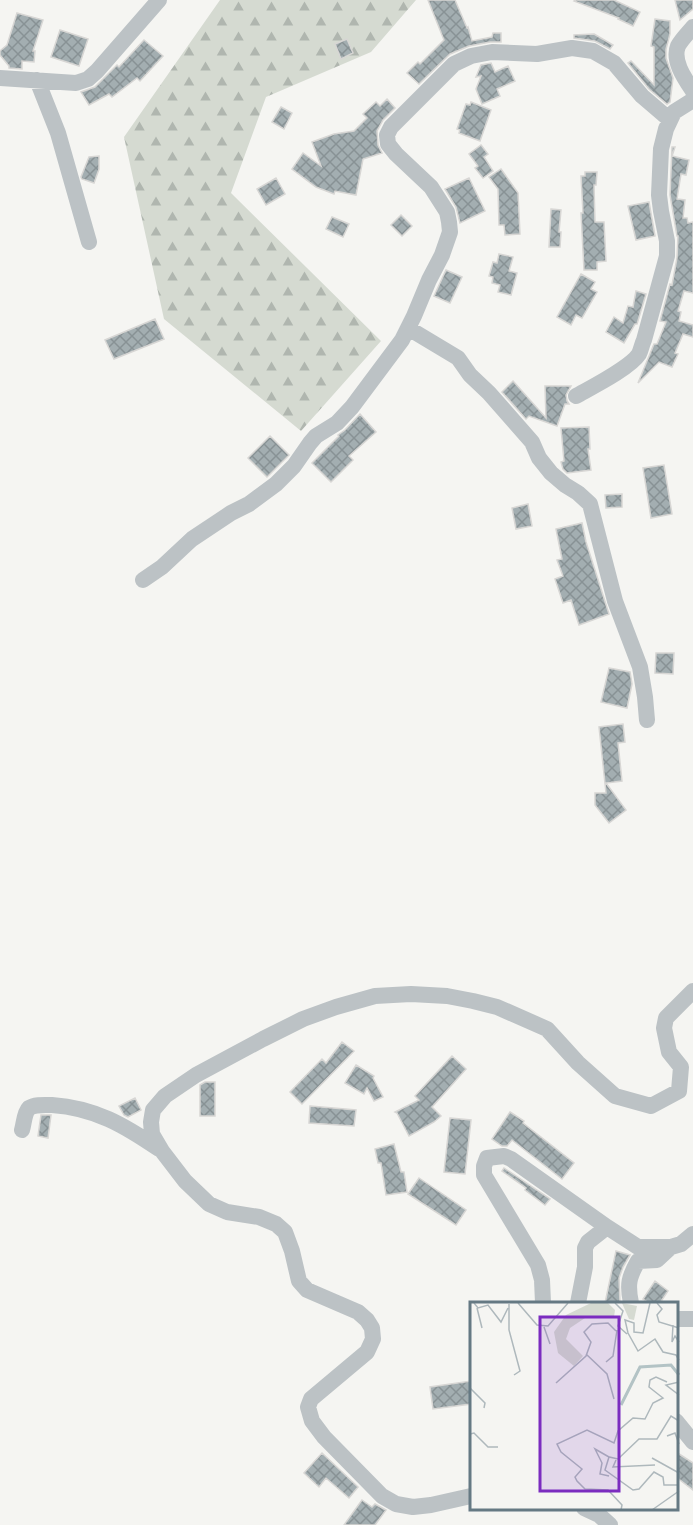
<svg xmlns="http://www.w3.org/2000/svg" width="693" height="1525" font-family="'Roboto Condensed',sans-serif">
<defs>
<pattern id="forest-firs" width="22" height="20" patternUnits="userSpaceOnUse" patternTransform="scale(1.5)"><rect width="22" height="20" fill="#d5dad1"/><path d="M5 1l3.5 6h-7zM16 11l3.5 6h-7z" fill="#b0b6af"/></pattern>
<pattern id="building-cross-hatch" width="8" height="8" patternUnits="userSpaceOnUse" patternTransform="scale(1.5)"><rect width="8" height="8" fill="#a3aeb1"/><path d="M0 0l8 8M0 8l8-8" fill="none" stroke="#889295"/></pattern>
</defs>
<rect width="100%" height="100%" fill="#f5f5f2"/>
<path fill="url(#forest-firs)" d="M220,0H416L371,52L266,97L231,193L381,341L301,431L164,319L124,137Z"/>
<path fill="url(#building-cross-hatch)" stroke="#d7d6d4" stroke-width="1.5" d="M428,0H455L467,28L468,27L472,41L492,37L493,33H501V42H490L469,46L450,54L419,84L407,73L418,62L420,64L444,40Z
M575,0H614L640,12L633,26L618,19L619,18L574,1Z
M675,0H693V9L680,20Z
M17,13L43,20L33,51H35L34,62L22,61V69L9,68V66L0,55V51L7,45Z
M655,19L670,21V34L666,49V58L673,78L670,102L667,104L649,89L628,63L631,61L654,85V47L651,46Z
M60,30L88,39L79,66L51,57Z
M594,34L613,45L610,49L595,41L574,38V35Z
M347,39L353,53L341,59L335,44Z
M144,40L163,56L140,81L137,78L112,97L109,94L89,105L81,92L95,87L117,65L119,67Z
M491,63L495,72L508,66L515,81L497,89L500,96L482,104L476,89L481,76L476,77L481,65Z
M387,99L395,108L383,120L377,131L378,145L382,153L363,159L356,195L335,191L334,194L316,187L292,169L303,153L321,166L312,142L334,134L354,131L367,118L363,114L376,102L380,106Z
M471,102L491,110L480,141L459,133L460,130L457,129L466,104L470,105Z
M281,107L292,113L284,129L272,122Z
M481,145L488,154L484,157L493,171L483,178L475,168L478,166L469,154Z
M672,147H675L672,156L689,160L686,175L681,174L677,199L685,200L683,218H687L688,223L693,222V293L684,291L678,311L681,312L679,321L693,325V337L683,334L675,353L678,354L672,367L659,362L638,383L654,344H657L666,322L660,321L670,284L672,285L677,258L678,236H677L670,195Z
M99,156V169L94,183L82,179L81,177L89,157Z
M501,169L518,193L520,234L505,235L504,225H499L498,189L489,177Z
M585,172H597L596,185H594L595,222H604L606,261L597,262V270H584L581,213H583L581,176H585Z
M276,178L285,194L266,205L257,189Z
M469,178L485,211L460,223L456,207L445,189Z
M649,202L655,236L636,240L628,206Z
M551,209L561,210L559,232H561L560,247H549Z
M401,215L412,226L402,236L391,225Z
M332,217L349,224L343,237L326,229Z
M499,254L513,257L509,271L517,273L511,295L498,292L500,285L492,283L493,277L489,276L493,262L497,263Z
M446,270L462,277L450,303L434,296Z
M581,274L595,282L591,289L597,292L582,318L576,315L571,325L557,317Z
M636,291L646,294L637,324H635L624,343L606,332L614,317L623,323L628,306L633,307Z
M155,319L164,339L114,359L105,340Z
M513,381L546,418L545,386H571L566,395L567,401L569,404H565L557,426L529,416L526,419L502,392Z
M360,414L376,432L349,456L353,460L331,482L312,463L339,436L338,435L345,430Z
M589,427L590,449H588L591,470L567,473L563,469L561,462L564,461L561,428Z
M270,436L289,455L267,477L248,458Z
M664,465L672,514L651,518L643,468Z
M622,494V507L606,508L605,495Z
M528,504L532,526L516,529L512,508Z
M582,523L586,542L609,614L579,625L571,600L563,603L555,579L563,576L557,560L562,559L556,529Z
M656,653H674L673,674L655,673Z
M609,668L630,672L632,684L627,708L601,702Z
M623,724L625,742L618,743L622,781L606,783L626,810L609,823L595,805V793H606L599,727Z
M342,1042L354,1051L302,1104L290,1092L322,1059L326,1063Z
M452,1056L466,1069L432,1107L441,1116L434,1122L409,1136L397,1113L395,1112L419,1100L415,1096Z
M356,1065L374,1076L373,1078L383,1097L374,1101L367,1088L364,1094L345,1083Z
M205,1082H215V1116H200V1085Z
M135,1098L141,1110L128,1117L124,1115L119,1106Z
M310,1106L356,1110L354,1126L309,1123Z
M510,1112L524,1121L523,1123L574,1163L562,1179L512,1140L507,1146H502L492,1139Z
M41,1115H51L48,1138L38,1136Z
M450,1118L471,1120L465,1174L444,1172Z
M394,1144L401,1172H404L407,1192L386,1195L381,1163H378L375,1149Z
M504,1168L550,1199L545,1205L525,1190L526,1188L502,1171Z
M419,1178L466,1210L456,1225L408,1194Z
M616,1251L630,1255L623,1267L619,1278L620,1303H605Z
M655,1281L668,1291L660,1303H649L643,1299Z
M471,1381V1404L433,1409L430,1387Z
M676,1452L693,1463V1490L676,1477Z
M322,1453L358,1487L349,1498L326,1478L319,1487L304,1473Z
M362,1500L372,1507L375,1504L386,1510L375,1525H344Z"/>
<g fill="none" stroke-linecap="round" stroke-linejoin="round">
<path stroke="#bcc2c5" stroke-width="16" d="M693,27C688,33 681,40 678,46C672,61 685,79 693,91
M0,78L76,83L88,79L97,71L159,0
M37,80L58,133L89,242
M408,328L458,358L470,375L489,393L532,442L539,458L551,473L565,485L578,493L590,504L615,601L640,667L645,697L647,720
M576,396C592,387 630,368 639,354C641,350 642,344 644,340L667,256V241L661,211L659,195L661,149L666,129L674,112L693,100
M143,580L162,567L192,539L231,513L249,504L276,484L294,466L310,443L316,436L337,423L352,407L402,340L414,316L429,280L442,255L450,232L449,222L447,212L431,187L396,154L388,144L387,135L391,127L454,64L471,56L492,52L537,54L572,48L593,51L614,63L642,96L670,120
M22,1130C24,1124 24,1113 29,1108C35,1104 45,1105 52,1105C95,1108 124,1125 159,1149
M543,1303L542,1280L538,1265L484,1175V1166L487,1158L504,1156L511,1159L607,1227
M578,1303L585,1267V1248L588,1242L607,1227L638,1247H671L681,1244L693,1234
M631,1303C627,1284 629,1277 638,1261L657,1260L671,1247
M676,1319H693
M676,1421L693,1442
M471,1496L431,1505L413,1507L396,1504L382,1496L324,1437L312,1421L308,1407L311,1399L367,1352L373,1339L372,1328L367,1320L358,1312L307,1290L299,1281L292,1251L285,1232L276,1224L259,1217L227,1212L209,1204L185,1181L162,1151L152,1134L151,1122L153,1110L165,1096L196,1075L263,1039L303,1019L336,1007L375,996L411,994L447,996L473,1001L497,1007L547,1029L578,1063L615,1096L651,1106L679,1091L681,1067L669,1052L664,1028L666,1018L693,991
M584,1508L599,1515L610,1525"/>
</g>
<g transform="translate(470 1302)">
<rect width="208" height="208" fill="#f5f5f2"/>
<path d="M121,1H138L145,8L144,15L118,14L100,26L96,37L113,54L104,64L88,51L84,30L96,13ZM152,1L167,4L164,18L159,17Z" fill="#d5dad1"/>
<path fill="none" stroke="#b3c3c5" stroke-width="3" d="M151,103L170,65L201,63L209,73"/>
<path fill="none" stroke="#aeb8bc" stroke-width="1.5" d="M4,1L8,6L18,3L31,20L38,6M48,1L67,23L78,24L98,1M145,1L153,9L148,24L157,32M180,1L173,31L164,30V21L155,18L158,31L168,49L185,37L193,50L206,53L209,58M187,1L192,7L187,13L189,20L209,26M39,2V28L50,69L44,73M7,6L12,26M203,23L202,40L205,34L209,40M74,25L80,42M116,52L137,72L144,97M136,60L143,54L147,28M209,80L196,83L209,93M86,81L116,54L121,40L114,30L122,22L138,21L146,29M0,86L15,101L14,106M209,119L201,114L187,137H169L148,157L139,155L135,168L163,188L169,187L184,170L193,175L194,183H209M0,132L4,131L18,145H28M197,134L205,131L209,142M182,156L209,171M146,158L143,165L185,163M139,174L130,172L132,161L125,147L139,155M151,208L152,203L138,188L115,187L107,179L105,175L112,167L91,150L87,142L117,128L144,141L148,129L163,116L175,117L183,101L193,96L179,85L180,78L186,75L197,80M182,208L209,189"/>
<path fill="#7b2cbf" fill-opacity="0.15" stroke="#7b2cbf" stroke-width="3" d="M70,15H149V189H70Z"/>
<rect width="208" height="208" fill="none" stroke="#657983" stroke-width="3"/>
</g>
</svg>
